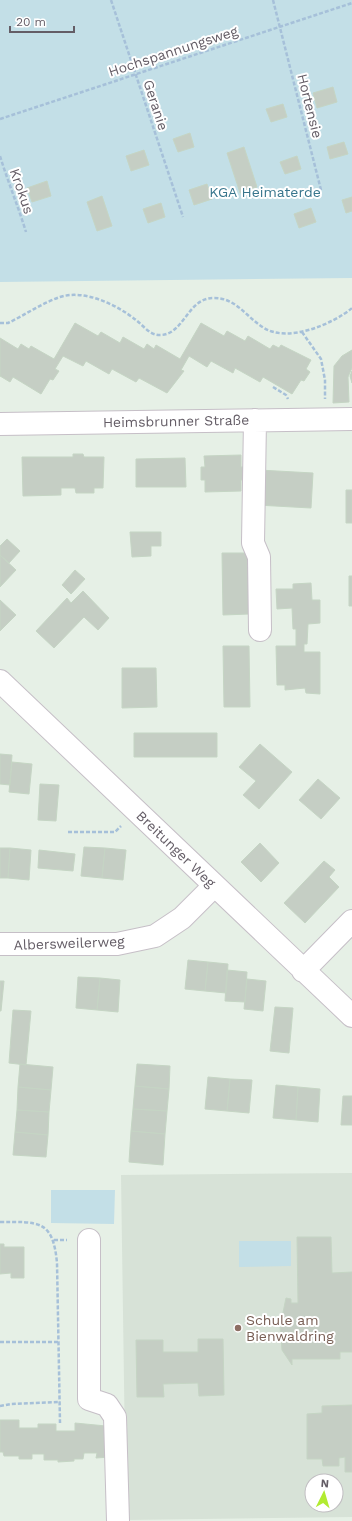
<svg xmlns="http://www.w3.org/2000/svg" width="352" height="1521" font-family="'Work Sans',sans-serif">
<rect width="100%" height="100%" fill="#e6f0e6"/>
<path fill="#d7e2d7" fill-rule="evenodd" d="M352,1173V1517L126,1520L121,1175ZM312,1481H336V1505H312Z"/>
<path fill="#c3dfe7" d="M0,0H352V278L0,282Z
M51,1190H115L114,1224L51,1223Z
M239,1241H291V1266L239,1267Z"/>
<path fill="#c5cec4" stroke="#c5d5c4" d="M333,87L337,102L317,108L313,93Z
M283,104L287,117L271,122L266,109Z
M190,133L194,147L178,152L173,139Z
M344,142L348,154L330,159L327,147Z
M244,147L257,187L240,193L227,153Z
M144,150L149,165L131,171L126,156Z
M297,156L301,169L285,174L280,162Z
M47,181L51,196L32,202L27,188Z
M207,184L212,199L194,205L189,190Z
M102,196L112,226L97,231L87,202Z
M352,197V211L346,213L342,200Z
M161,203L165,217L148,223L143,209Z
M311,208L316,222L299,228L294,214Z
M75,323L98,336L101,332L120,343L123,337L144,349L147,344L154,349L156,345L180,359L201,323L224,336L227,331L245,341L248,336L270,349L273,345L279,348L281,345L311,360L306,369L310,372L304,381L301,380L292,394L263,377L260,382L235,368L233,373L211,361L207,367L189,356L181,370L184,371L167,393L139,378L136,382L112,369L109,374L86,361L83,366L63,356L55,369L59,371L53,380L50,379L41,394L13,377L10,382L0,376V338L18,349L21,344L29,349L31,346L54,359Z
M352,350V368L348,377L349,402L333,403L334,366L342,356Z
M352,371V383L350,376Z
M73,454H83L84,457H104L103,488H94V493H76L75,488H61V495L23,496L22,457H73Z
M241,455V467H244V480H241V491L205,492V480H201V467H205L204,456Z
M185,458L186,487H136V459Z
M259,470L313,473L311,508L257,505Z
M346,490H352V523H346Z
M130,532H161V546H151V556L132,557Z
M7,539L20,551L9,563L0,555V546Z
M222,553H249V614L223,615Z
M0,555L16,570L0,587Z
M75,570L85,579L71,594L62,585Z
M349,576H352V606H349Z
M311,583L312,600H320V623L308,624L307,644H304V652H320V694L306,693L305,688L285,690V685H277L276,646H296V629H293L292,608L277,609L276,589H293V584Z
M83,591L109,618L98,630L84,617L54,648L36,631L67,598L71,603Z
M0,600L16,615L0,631Z
M223,646H249L250,707H224Z
M122,668H156L157,707L122,708Z
M134,733H217V757H134Z
M260,744L292,772L259,809L243,795L256,781L239,767Z
M0,754L12,755L10,785L0,784Z
M12,762L32,764L29,794L9,792Z
M318,779L340,798L321,819L299,800Z
M40,784L59,785L56,821L38,820Z
M260,843L279,863L261,882L241,862Z
M84,847L105,848L102,878L81,876Z
M0,848H10L8,878H0Z
M10,848L31,850L29,880L8,878Z
M105,848L126,850L123,880L102,878Z
M39,850L75,854L73,871L38,868Z
M324,861L335,870L329,877L339,887L305,923L284,903Z
M188,960L208,962L205,991L185,989Z
M208,962L228,964L226,993L205,991Z
M227,970L247,972L245,1002L225,1001Z
M78,977L100,978L97,1010L76,1008Z
M100,978L120,980L118,1012L97,1010Z
M247,979L266,981L263,1011L244,1009Z
M0,981H4L1,1011H0Z
M275,1007L293,1008L289,1053L270,1051Z
M13,1010L31,1011L26,1065L9,1063Z
M20,1064L53,1067L51,1090L18,1087Z
M137,1064L170,1066L169,1089L135,1086Z
M208,1077L230,1079L227,1111L205,1109Z
M230,1079L252,1080L249,1113L227,1111Z
M276,1085L298,1087L296,1120L273,1118Z
M135,1086L169,1089L167,1111L133,1109Z
M18,1087L51,1090L49,1112L17,1110Z
M298,1087L320,1089L318,1122L296,1120Z
M343,1096H352V1125H341Z
M133,1109L167,1111L165,1134L131,1131Z
M17,1110L49,1112L48,1135L15,1132Z
M131,1131L165,1134L163,1165L129,1162Z
M15,1132L48,1135L46,1157L13,1155Z
M297,1237H331L332,1273L352,1272V1352H340V1359H292V1365L282,1350L280,1327L286,1298L291,1299V1303H298Z
M0,1244H4V1247H24V1278H11V1273L0,1274Z
M198,1339H223L224,1395L199,1396L198,1383L163,1384L164,1397H137L136,1340H163V1352H198Z
M352,1405V1472H345V1457L339,1458V1466H323L322,1459H307V1414L322,1413V1406Z
M0,1420H19V1428H38V1424H56V1431H75V1423L106,1426L110,1457L96,1458L97,1453H84L83,1459H74V1461L58,1462V1460H44V1454H32V1459H19V1456H4L3,1452H0Z"/>
<g fill="none" stroke-linecap="round" stroke-linejoin="round">
<g stroke="#c6bfc7" stroke-width="24">
<path id="minor" d="M255,420L253,543L259,557L260,630
M0,424L352,419
M0,681L352,1016
M0,944H117L155,936L182,918L214,886
M303,971L352,921
M89,1240V1399L107,1405L115,1417L118,1521"/>
</g>
<path stroke="#a6c0d9" stroke-width="2.5" stroke-dasharray="4 2" stroke-linecap="butt" d="M111,0L183,217
M273,0L321,190
M0,119L352,3
M0,156C8,182 18,206 26,232
M0,323H8C25,315 42,303 60,297C85,289 117,305 136,320C144,326 150,336 161,335C184,334 188,298 213,298C236,297 247,318 264,328C288,343 333,324 352,308
M302,332L321,359L325,380V399
M273,387L286,395L288,399
M68,832H115L121,826
M0,1222C38,1222 53,1219 57,1263L60,1423
M54,1240H67
M0,1342H59
M0,1406L11,1404L60,1402"/>
<use href="#minor" stroke="#fff" stroke-width="22"/>
</g>
<circle fill="#8d6e63" stroke="#fff" stroke-width="1.5" cx="238" cy="1328" r="4"/>
<g text-anchor="middle" stroke-width="4" stroke-linejoin="round" paint-order="stroke">
<g font-size="14" fill="#645d66" stroke="#fff">
<text transform="translate(173 51) rotate(-18)" y="5">Hochspannungsweg</text>
<text transform="translate(156 105) rotate(72)" y="5">Geranie</text>
<text transform="translate(310 106) rotate(76)" y="5">Hortensie</text>
<text transform="translate(22 191) rotate(71)" y="5">Krokus</text>
<text transform="translate(176 421) rotate(-1)" y="5">Heimsbrunner Straße</text>
<text transform="translate(176 849) rotate(44)" y="5">Breitunger Weg</text>
<text transform="translate(69 943) rotate(-2)" y="5">Albersweilerweg</text>
</g>
<g font-size="14" fill="#37758c" stroke="#fff">
<text x="265" y="197">KGA Heimaterde</text>
</g>
<g font-size="14" fill="#785e54" stroke="#fff" text-anchor="start">
<text x="246" y="1325">Schule am<tspan x="246" dy="16">Bienwaldring</tspan></text>
</g>
</g>
<g transform="translate(324 1493) rotate(5)"><circle r="19" fill="#ffffff" stroke="#c1bec2"/>
<path d="M0-3L7 15L0 10L-7 15Z" fill="#b2eb31"/>
<text y="-6" font-size="11" font-weight="bold" text-anchor="middle" fill="#645d66">N</text>
</g>
<path d="M10 26v6h64v-6" fill="none" stroke="#645d66" stroke-width="2"/>
<text x="16" y="26" font-size="12" fill="#645d66" stroke="#ffffff" stroke-width="3" paint-order="stroke">20 m</text>
</svg>
